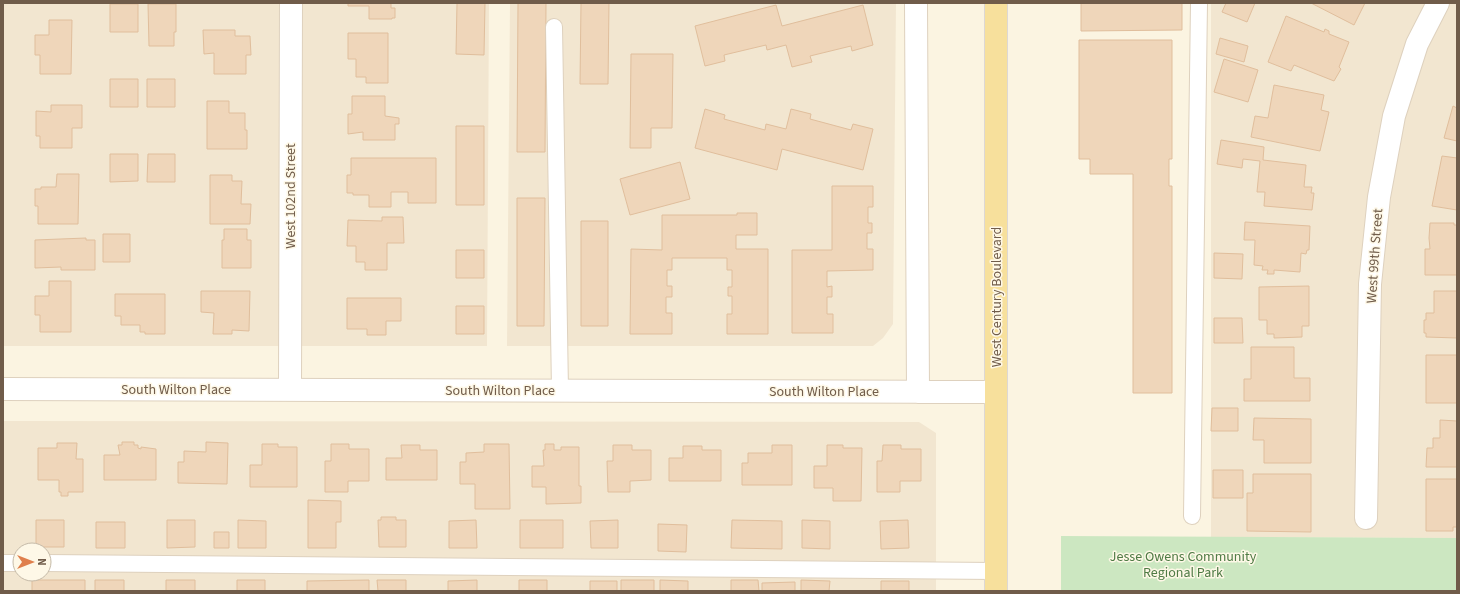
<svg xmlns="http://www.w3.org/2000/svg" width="1460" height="594" font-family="'Source Sans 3',sans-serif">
<rect width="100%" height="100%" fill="#fbf4e1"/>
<path fill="#f2e6d0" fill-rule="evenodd" d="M3,3H489L487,346H3Z
M510,3H896L893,324L883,338L873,346H507Z
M1211,3H1457V538L1211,537Z
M3,421L919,422L936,433V591H3ZM20,550H44V574H20Z"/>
<path fill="#cce7c1" d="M1061,536L1457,538V591H1061Z"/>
<path fill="#efd6ba" stroke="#e0be9c" d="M348,3H391V8H395V18H392V19H369V6H348Z
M457,3H485L484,55L456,54Z
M518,3H546L545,152H517Z
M581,3H609L608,84H580Z
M1081,3H1182V30L1081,31Z
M1226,3H1255L1247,22L1222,12Z
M1311,3H1365L1354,25Z
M110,4H138V32H110Z
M148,4H176V32H174V46H149Z
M776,5L782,26L863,5L873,45L852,51L851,46L810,56L812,62L792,67L786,45L767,50L766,45L724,55L725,61L705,66L695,26Z
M1286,16L1324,32L1325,29L1329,31V34L1349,42L1339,67L1341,69L1334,81L1294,65L1291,71L1268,62Z
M49,20H72L71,74H40V55H35V35H49Z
M203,30H235V36H250L251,55H246V74H214V53L204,54Z
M348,33H388V83H366V77H356V59H348Z
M1220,38L1248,46L1244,62L1216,54Z
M1079,40H1172V159H1169V186H1172V393H1133V174H1090V159H1079Z
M631,54H673L672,128H651V148H630Z
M1224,59L1258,70L1248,102L1214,92Z
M110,79H138V107H110Z
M147,79H175V107H147Z
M1274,85L1324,95L1321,110L1329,112L1320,151L1251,137L1255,116L1268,118Z
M352,96H385V116L399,118V124H395V140H363V132L348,134V114H352Z
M207,101H229V113H245V130H247V149H207Z
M51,105H82V128H72V148H40V136H36V111L51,112Z
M1453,106L1457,108V141L1444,138Z
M705,109L725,115L724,119L765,130L766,124L786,129L791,109L811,114L810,119L851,130L853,124L873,129L863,170L782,149L777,170L695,148Z
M456,126H484V205H456Z
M1221,140L1264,147L1263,160L1306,165L1304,187H1312L1311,193H1314L1312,210L1264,206L1265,192H1257L1260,161L1243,159L1242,168L1217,164Z
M110,154H138V181L110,182Z
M148,154H175V182H147Z
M1442,156L1457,158V210L1432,206Z
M351,158H436V203H408V192H391V207H369V195H353V193H347V175H351Z
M680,162L690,199L630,215L620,179Z
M57,174H79L78,224H38V206H35V189H41V187H56Z
M210,175H232V181H242L241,204H251L250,224H210Z
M832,186H873V207H868V223H872V233H867V249H873V270L827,271V287L832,286V297H827V314H833V333H792V250H832Z
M517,198H545L544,326H517Z
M737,213H757V235H736V249H768V334H727V314H732V296H728V287H732V270H727V258H672V270H667V286H672V297H666V313H672V334H630L631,249L662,250V215H737Z
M382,217H403L404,243H387V270H365V262H356V246H347L348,220L382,221Z
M581,221H608V326H581Z
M1245,222L1310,226L1309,250H1307L1306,254L1301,253L1300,272L1274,270V274H1267L1268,270H1262L1263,266L1254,265L1255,240H1244Z
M1430,223H1454V225H1457V275H1425V249H1430L1429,238Z
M224,229H247V240H251V268H222V240H224Z
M103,234H130V262H103Z
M86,238V240H95V270H61V267L35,268V240Z
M456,250H484V278H456Z
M1214,253L1243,254L1242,279L1214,278Z
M49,281H71V332H40V315H35V296H49Z
M1309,286V326H1302V337L1274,338V334H1267V320H1259V287Z
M201,291H250L249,331L232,330V334H213L214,313L201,312Z
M1434,291H1457V338L1426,337V333H1424V320H1426V313H1434Z
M115,294H165V334H145V332H140V325H121V316H115Z
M347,298H401V321H386V335H367V329H347Z
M456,306H484V334H456Z
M1214,318H1242L1243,343H1214Z
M1251,347H1294V378H1310V401H1244V379H1251Z
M1426,355H1457V403H1426Z
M1212,408H1238V431H1211Z
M1254,418L1311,419V463H1264V440H1253Z
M1440,420L1457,421V467H1426L1427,448H1433V438H1440Z
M122,442H134V445H138V448L141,449V447L156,449V480H104V455H120L118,445H122Z
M206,442L228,443L227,484L178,483V462H184V451L206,452Z
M57,443H77L76,459H83V492H68V496H61V492H59V480H38V448H57Z
M262,444H278V447H297V487H250V465H262Z
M331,444H349V449H369V481H348V492H325V461H331Z
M484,444H509L510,509H475V484H460V462H466V453L484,452Z
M545,444H554V450H561V447H579V486H581V503L546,504V487H532V466H544L543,450H545Z
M401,445H420V450H437V480H386V458H402Z
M613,445H632V450H651V480L630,481V492H608L607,461H613Z
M772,445H792V485H742V463H748V453H772Z
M827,445H843V448H862L861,501H833V488H814V466H827Z
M883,445H901V449H921V481H900V492H877V461H882Z
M683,446H702V450H721V481H669V458H683Z
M1213,470H1243V498H1213Z
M1253,474H1311V532L1247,531V493H1253Z
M1426,479H1457V527H1453V531H1426Z
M308,500L341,501V522H336V548H308Z
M381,517H396V520H406V547H379L378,520H381Z
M36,520H64V547H36Z
M167,520H195V547L167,548Z
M238,520L266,521V548H238Z
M476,520L477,548H449V521Z
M520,520H563V548H520Z
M618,520V548H591L590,521Z
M732,520L782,521V549L731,548Z
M802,520L830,521V549L802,548Z
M908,520L909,548L881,549L880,521Z
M96,522H125V548H96Z
M658,524L687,525L686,552L658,551Z
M214,532H229V548H214Z
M32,580H85V591H32Z
M95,580H124V591H95Z
M166,580H195V591H166Z
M237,580H265V591H237Z
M369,580V591H307V581Z
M377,580H406V591H378Z
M477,580V591H448V581Z
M519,580H547V591H519Z
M621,580H654V591H621Z
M660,580L688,581V591H660Z
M731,580H758L759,591H731Z
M801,580L830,581L829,591H801Z
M590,581H617V591H590Z
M881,581H909V591H881Z
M795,582V591H762V583Z"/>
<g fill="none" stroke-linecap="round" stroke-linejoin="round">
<g stroke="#ded1be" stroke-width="18">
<path id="service" d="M554,27L560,390
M1192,516L1199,3
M3,563H20
M44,563L996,571"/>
</g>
<g stroke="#ded1be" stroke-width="24">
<path id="minor" d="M916,3L918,392
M3,389L996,392
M290,390L291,3
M1366,518L1370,284L1379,197L1394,116L1417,44L1438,3"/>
</g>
<g stroke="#ddd8d4" stroke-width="24">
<path id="primary" d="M996,591V3"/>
</g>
<use href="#service" stroke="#fff" stroke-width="16"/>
<use href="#minor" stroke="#fff" stroke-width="22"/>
<use href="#primary" stroke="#f7e09c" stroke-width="22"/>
</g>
<g text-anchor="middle" stroke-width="3" stroke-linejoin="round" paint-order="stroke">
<g font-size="14" fill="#705c4a" stroke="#fef8e7">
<text transform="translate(290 196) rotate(-90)" y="5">West 102nd Street</text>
<text transform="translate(1374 256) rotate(-86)" y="5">West 99th Street</text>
<text transform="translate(996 297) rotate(-90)" y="5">West Century Boulevard</text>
<text x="176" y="394">South Wilton Place</text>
<text x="500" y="395">South Wilton Place</text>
<text x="824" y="396">South Wilton Place</text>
</g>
<g font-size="14" fill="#4f7b45" stroke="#fef8e7">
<text x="1183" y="561">Jesse Owens Community<tspan x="1183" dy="16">Regional Park</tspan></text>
</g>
</g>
<rect width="1460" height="594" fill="none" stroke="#705c4a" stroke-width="8"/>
<g transform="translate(32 562) rotate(90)"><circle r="19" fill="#fef8e7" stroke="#c5baa8"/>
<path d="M0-3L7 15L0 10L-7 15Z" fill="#df7f4c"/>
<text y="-6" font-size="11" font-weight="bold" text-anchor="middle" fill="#705c4a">N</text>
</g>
</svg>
